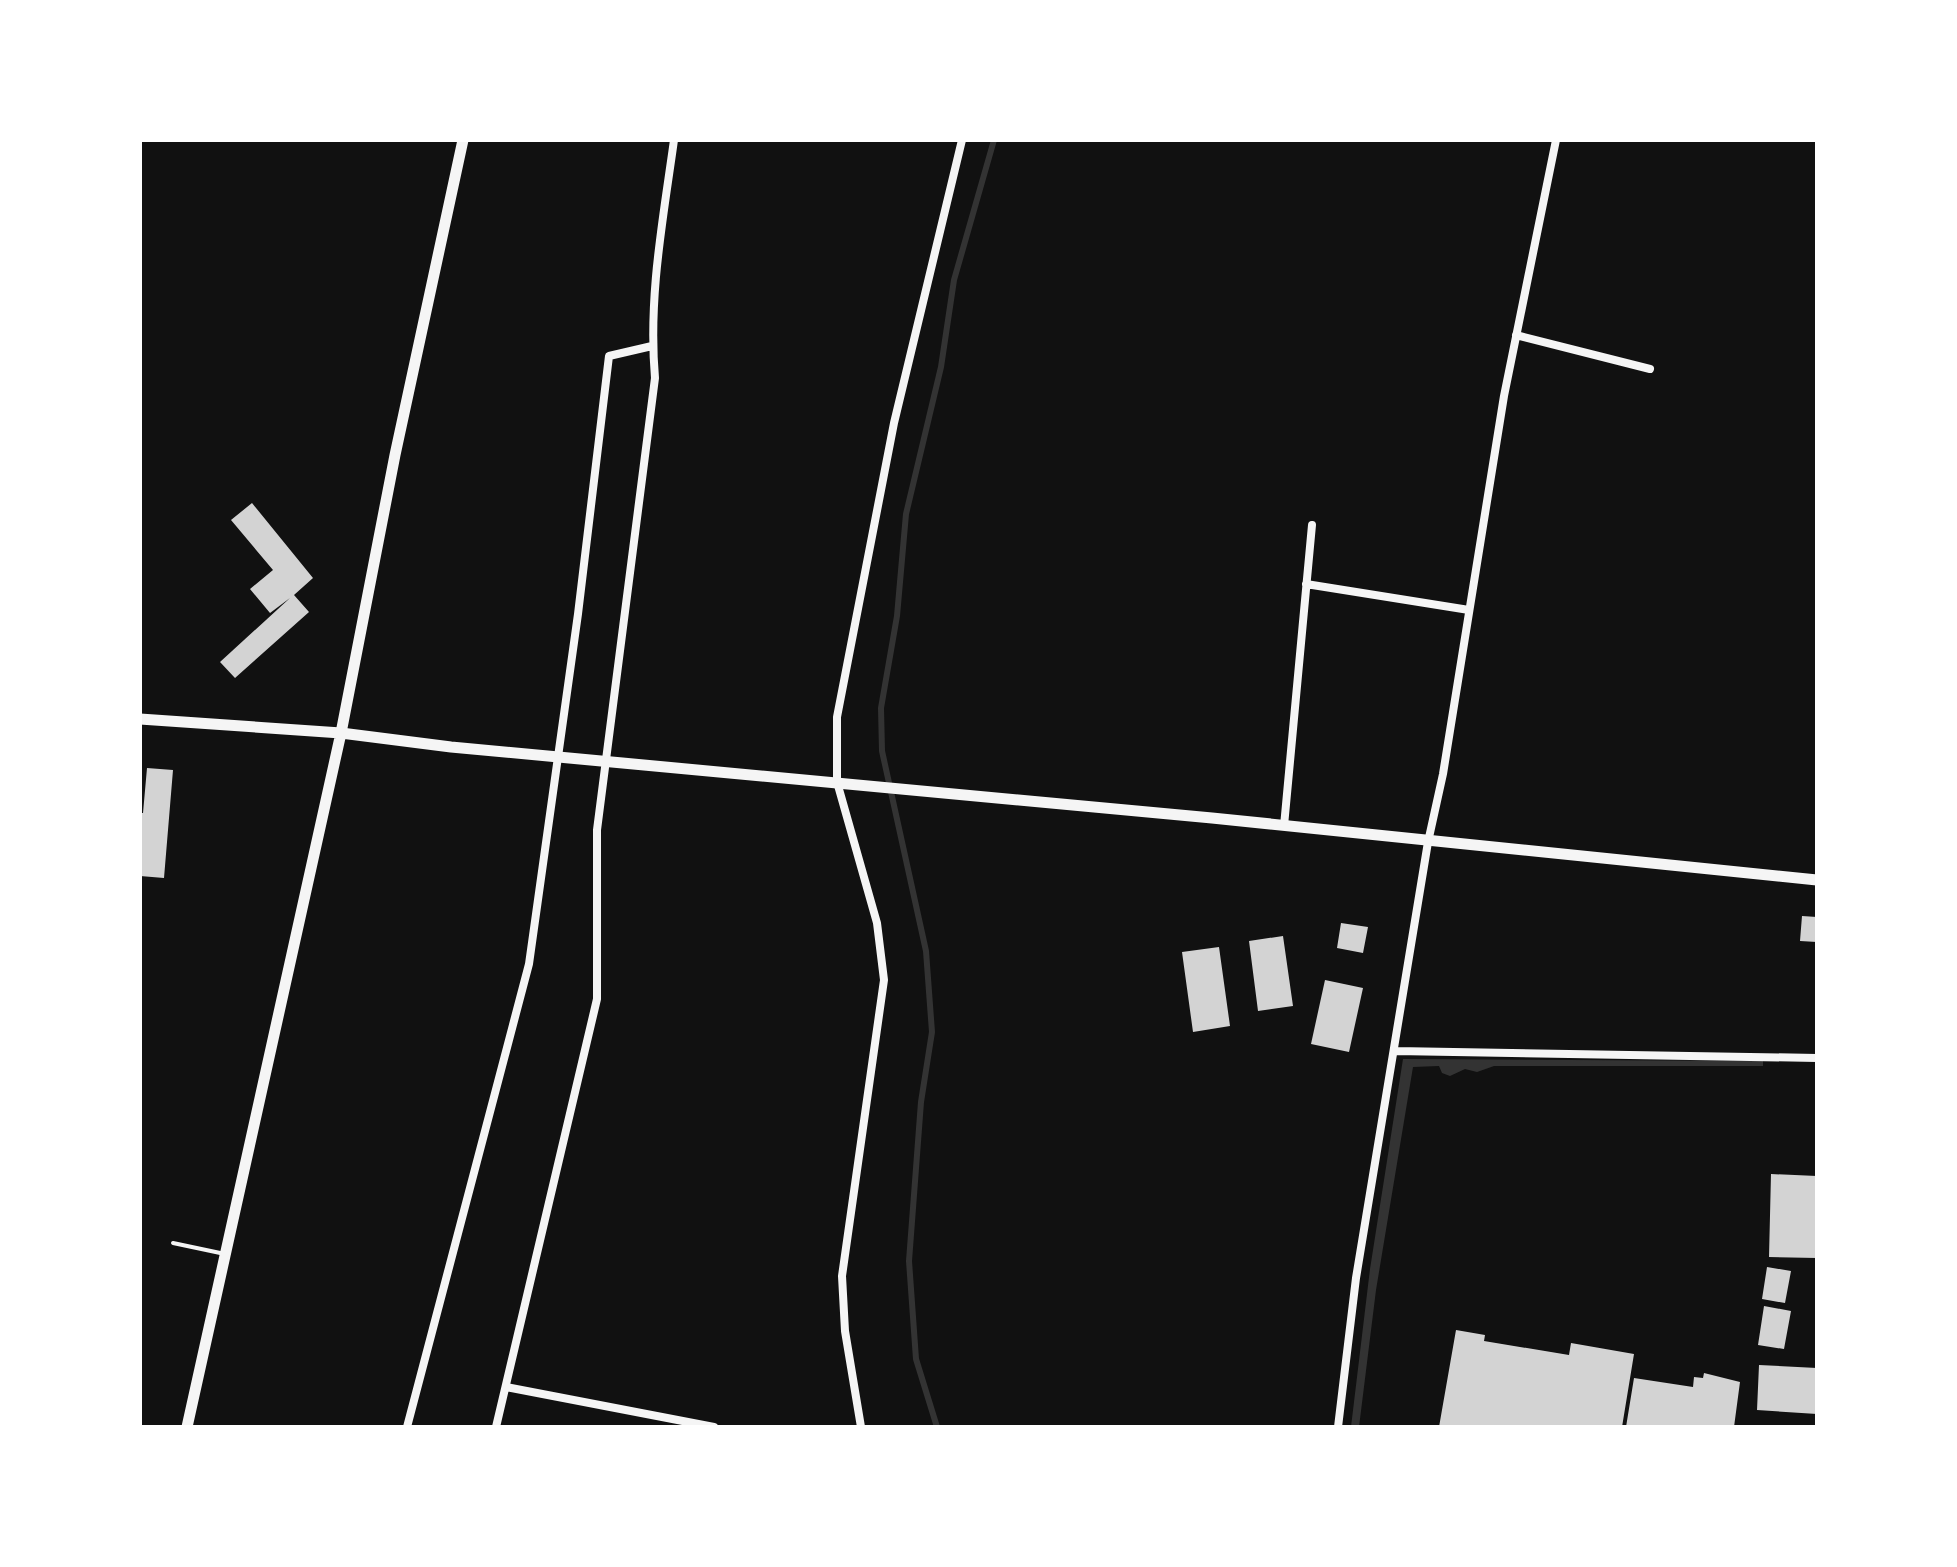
<svg xmlns="http://www.w3.org/2000/svg" width="1957" height="1567" font-family="'Source Sans 3',sans-serif">
<rect width="100%" height="100%" fill="#111"/>
<path fill="#333" d="M1403,1059L1763,1061V1066H1494L1477,1072L1465,1069L1450,1076L1442,1073L1439,1066L1413,1067L1376,1290L1359,1427H1351L1370,1269Z"/>
<g fill="none" stroke-linecap="round" stroke-linejoin="round">
<path stroke="#333" stroke-width="6" d="M937,1427L916,1359L909,1261L921,1102L932,1032L926,951L882,751L881,708L897,616L906,514L941,367L954,280L994,140"/>
</g>
<path fill="#d3d3d3" d="M252,503L313,578L294,595L309,612L235,678L220,662L290,598L270,613L250,589L273,570L231,520Z
M147,768L173,770L164,878L140,876V813H143Z
M1802,916L1817,917V942L1800,941Z
M1341,923L1368,927L1363,953L1337,948Z
M1283,936L1293,1006L1258,1011L1249,941Z
M1219,947L1230,1026L1193,1032L1182,952Z
M1325,980L1363,988L1349,1052L1311,1044Z
M1771,1174L1817,1176V1258L1769,1257Z
M1767,1267L1791,1271L1785,1303L1762,1299Z
M1764,1306L1791,1311L1784,1349L1758,1345Z
M1456,1330L1485,1335L1484,1341L1569,1355L1571,1343L1634,1354L1622,1427H1439Z
M1759,1365L1817,1368V1414L1757,1410Z
M1704,1373L1740,1382L1734,1427H1626L1634,1378L1693,1387L1694,1377L1703,1378Z"/>
<g fill="none" stroke-linecap="round" stroke-linejoin="round">
<path stroke="#f5f5f5" stroke-width="4" d="M173,1243L225,1254"/>
<path stroke="#f5f5f5" stroke-width="8" d="M1516,335L1650,369
M1306,584L1469,610
M1284,826L1312,525
M1396,1051L1817,1058
M506,1387L714,1427
M407,1427L529,964L578,614L609,356L652,346
M496,1427L597,999V830L655,378C648,297 663,220 674,140
M861,1427L845,1331L842,1276L884,980L877,923L837,782V717L894,423L962,140
M1338,1427L1356,1278L1428,842L1443,774L1504,396L1556,140"/>
<path stroke="#f5f5f5" stroke-width="11" d="M140,719L341,733L451,747L1212,818L1817,880
M187,1427L341,733L395,455L463,140"/>
</g>
<rect width="1957" height="1567" fill="none" stroke="#ffffff" stroke-width="284"/>
</svg>
